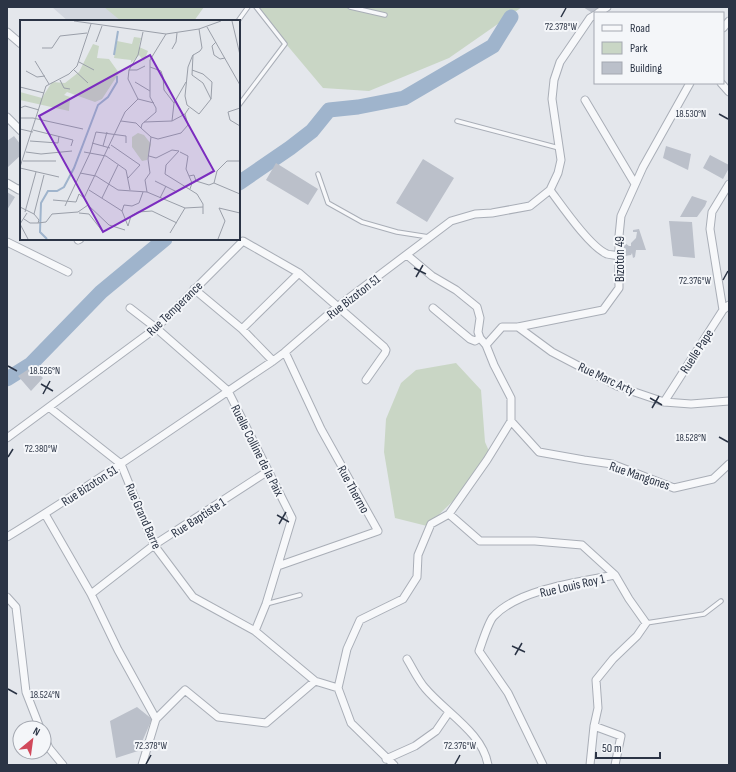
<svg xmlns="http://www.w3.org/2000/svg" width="736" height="772" font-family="'Sofia Sans Condensed',sans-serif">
<rect width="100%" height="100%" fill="#e4e7ec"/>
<path fill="#d2d6de" d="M52,7H154L171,21H68Z"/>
<path fill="#c9d6c5" d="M104,7H204L194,21H121Z
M255,7H522L449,58L369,91L323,88Z
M456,363L481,390L485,442L492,458L475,480L427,526L395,518L384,452L386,419L401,383L416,370Z"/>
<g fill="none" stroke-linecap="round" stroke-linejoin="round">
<path stroke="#9fb4cc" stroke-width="15" d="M239,183L290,148L312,131L329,110L358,107L404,98L493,46L511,17
M7,379L31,364L101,292L165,239"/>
</g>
<path fill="#bbc0ca" d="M583,7H599L594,14Z
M14,136L21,145V155L8,167L7,141Z
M666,146L691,154L688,170L663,158Z
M710,155L729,165V168L723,179L703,168Z
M423,159L454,178L427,222L396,203Z
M276,163L318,189L308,205L266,180Z
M7,192L15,197L7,210Z
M692,196L707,201L705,206L697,217H680Z
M669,221L692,222L695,258L673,256Z
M639,229L646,250H636L635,257L633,258L632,253L631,255L625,256L624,247L625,243L629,246H631V243L636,238L637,232H633V230Z
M32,367L43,378L31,391L18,376Z
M137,707L152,719L138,751L116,758L110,721Z"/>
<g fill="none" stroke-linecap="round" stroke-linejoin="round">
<g stroke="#a9aeb7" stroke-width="5.5">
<path id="service" d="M350,7L385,15
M238,21L248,7
M239,105L285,44L256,7
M457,121L559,148
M318,174L328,203L362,222L397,232L429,237
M266,604L300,595
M646,623L704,614L721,601"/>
</g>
<g stroke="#a9aeb7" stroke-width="9">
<path id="minor" d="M598,13L607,7
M723,28L729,21
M7,32L21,44
M721,83L729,92
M585,100L635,184
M7,117L21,131
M7,183L19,190L21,188
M550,190C562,206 590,247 607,254C611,255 615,255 619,256
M78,240L80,239
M7,242L68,272
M407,255L432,276L456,290L477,307L480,318L478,332L480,338L486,345
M194,289L242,329L273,361
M130,308L156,328L228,391L292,518L266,604L255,631
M433,308L470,339L475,341L480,338
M723,310L729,305
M518,327L552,352L617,386L664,402L691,404L729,401
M242,329L299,273
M664,402L723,310L710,229L712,212L729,184
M50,408L121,464L154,545L193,597L255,631L315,681L338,688
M511,421V398L494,365L486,345L502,327H518L603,310L619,288V236L621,216L643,167L690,83
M511,421L539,452L584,460L612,464L674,488L713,479L729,464
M7,438L156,328L243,241L299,273L384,347L386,350L385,353L366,380
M45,514L91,594L118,650L156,719
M449,514L480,541H535L582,545L615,575C579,582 518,589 493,617C488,623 482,643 479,651L508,693L543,765
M7,537C98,482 184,420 273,361L285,352L337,307L451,221L475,214L492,213L530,206L550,190L558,173L561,160L552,99L554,80L560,62L590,18L595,15
M278,566L378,531L321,429L285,352
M91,594L154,545L268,471
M7,597L16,607L26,692L40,728
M407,659C413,669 418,680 425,688C445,712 483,733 488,765
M594,726L621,736L615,765
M44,737L49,748L63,765
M386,759L415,746L436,731L449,712
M142,765L156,719L185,690L218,717L266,723L315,681
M394,765L351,723L338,688L347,649L360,620L403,599L417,577L418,555L431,524L449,514L487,460L511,421
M590,765L594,726L598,708L596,680L613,659L637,636L646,623L629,599L615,575"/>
</g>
<use href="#service" stroke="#f7f8fa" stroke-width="3.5"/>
<use href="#minor" stroke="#f7f8fa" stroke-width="7"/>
</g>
<path fill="none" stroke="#2b3445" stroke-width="1.5" d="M561,17L566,8M719,114L728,119M414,268L426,274M416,277L423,265M723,280L728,271M8,366L17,371M41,384L53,391M43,394L50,381M650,398L662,405M652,408L659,396M719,437L728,442M8,457L13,449M277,515L289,522M279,524L286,512M512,646L525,652M515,655L522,643M8,689L17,694M146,764L151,755M455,764L460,755"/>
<g text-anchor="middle" stroke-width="4" stroke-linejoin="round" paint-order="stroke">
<g font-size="13" fill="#2b3445" stroke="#f4f6f9">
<text transform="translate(619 259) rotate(-90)" y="5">Bizoton 49</text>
<text transform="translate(353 296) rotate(-38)" y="5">Rue Bizoton 51</text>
<text transform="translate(174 308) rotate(-44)" y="5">Rue Temperance</text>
<text transform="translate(696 351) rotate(-57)" y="5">Ruelle Pape</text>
<text transform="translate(607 378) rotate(25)" y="5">Rue Marc Arty</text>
<text transform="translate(258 450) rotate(63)" y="5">Ruelle Colline de la Paix</text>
<text transform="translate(640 475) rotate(19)" y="5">Rue Mangones</text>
<text transform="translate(89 485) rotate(-33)" y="5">Rue Bizoton 51</text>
<text transform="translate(354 489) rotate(61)" y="5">Rue Thermo</text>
<text transform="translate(144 516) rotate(66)" y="5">Rue Grand Barre</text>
<text transform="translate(198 517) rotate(-33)" y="5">Rue Baptiste 1</text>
<text transform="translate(572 585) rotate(-13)" y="5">Rue Louis Roy 1</text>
</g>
</g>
<g transform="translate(20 20)">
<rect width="220" height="220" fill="#e4e7ec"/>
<path d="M114,17L121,18L119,27L128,31L124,41L119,35L111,43V40L94,38L97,21L112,24ZM73,24L79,26L77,38L89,39L99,53L82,79L75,82L47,72L44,75L50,77L49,91L0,80V72L22,78L32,62L45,63L59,52ZM118,113L124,115L131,124L127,140L122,141L112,127V117Z" fill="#c9d6c5"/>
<path fill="none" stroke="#9fb4cc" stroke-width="2" d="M94,35L98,11M27,219L20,212L21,183L28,171H37L44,167L54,148L78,85L88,77L97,62V56"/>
<path fill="none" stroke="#9a9fa9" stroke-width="1" d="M54,1L146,14L179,9L201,1M212,1L220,35M187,7L220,65M76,22L82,6M196,22L192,26L194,35L200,39L205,38M22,28H32L40,16L67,13M152,29L156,22L157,13M173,35L172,55L183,63L191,79L179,94L167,85L165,76L168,47L172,37L173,35L175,34L180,31L182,28L179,9M15,41L29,64M59,42L74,50M130,47L141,51L143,57L144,70L154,83L152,101M54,50L68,63M109,50H117L125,46M172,50L183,54L192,62L191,79M6,51L17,57L25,56M40,60L44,68L50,69M115,62L130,71M0,67L24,73M118,79L134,83M154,83L166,62M0,88L5,86L19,90M220,88L208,92L210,100L220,106M0,98H13L63,109M101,101L116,103L121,108M124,102L152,101L165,94L169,88M0,109L13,112M13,110L53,120L51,126M131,117L121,108L122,104L136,92V88L130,77V40L146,14M131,117L128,139L130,153L125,160L127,172L165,188L183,187M131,117L138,119L161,113L168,105L165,94M10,121L38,123L39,116M72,123L90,128M91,125L120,145L108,158M83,126L87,112M6,132L21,134L52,131M64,132L86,136L106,150L110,170M160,132L168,136L166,149L172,163L170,169M129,136L136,138L152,130L159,131L146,145L145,154L177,174L183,184V194M3,141H36M0,147L26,66L49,54L57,46L71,4M0,148L39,157M60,153L76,156L98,170L127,172M169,156L174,155L176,161L189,165L194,163L220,174M135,161L157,172M194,163L197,151L207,141H220M69,170L102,191M123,172L119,183L112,186L104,185L102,191L108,206L111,196L118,192L132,191L157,203M82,178L98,145M140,178L146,166M33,180L56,182L59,174L64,178M68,185L64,178L105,92L118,79L108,59L109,50L118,35L123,12M68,185L89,205L105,210M45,186L70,133L76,112L106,116V123M0,187L14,194M5,192L16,152M7,193L0,204L8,219M59,193L69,194L83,212M4,199L10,203H18L19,200L14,194L24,155M18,203L26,202L32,194L58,192L68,185M150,213L165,188M198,219L205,201L199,188L220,193"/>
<path fill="#7b2cbf" fill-opacity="0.15" stroke="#7b2cbf" stroke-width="2" d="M130,35L194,151L83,212L19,96Z"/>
<rect width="220" height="220" fill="none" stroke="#2b3445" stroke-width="2"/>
</g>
<g font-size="10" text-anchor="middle" fill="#2b3445" stroke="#f4f6f9" stroke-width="4" stroke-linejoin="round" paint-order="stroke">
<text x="561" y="30">72.378°W</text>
<text x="691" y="117">18.530°N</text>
<text x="695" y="284">72.376°W</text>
<text x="45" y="374">18.526°N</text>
<text x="691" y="441">18.528°N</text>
<text x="41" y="452">72.380°W</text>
<text x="45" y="698">18.524°N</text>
<text x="151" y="749">72.378°W</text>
<text x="460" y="749">72.376°W</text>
</g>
<rect width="736" height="772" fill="none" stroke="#2b3445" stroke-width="16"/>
<rect x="594" y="12" width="130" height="72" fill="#f4f6f9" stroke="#a4a8b1"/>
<rect x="602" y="25" width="20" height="6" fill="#f7f8fa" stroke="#a4a8b1"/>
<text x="630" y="32" font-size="12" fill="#2b3445">Road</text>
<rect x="602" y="42" width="20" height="12" fill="#c9d6c5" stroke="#a4a8b1"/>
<text x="630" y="52" font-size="12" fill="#2b3445">Park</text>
<rect x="602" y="62" width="20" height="12" fill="#bbc0ca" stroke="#a4a8b1"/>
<text x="630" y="72" font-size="12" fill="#2b3445">Building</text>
<g transform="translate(32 740) rotate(29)"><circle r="19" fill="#f4f6f9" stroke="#a4a8b1"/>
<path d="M0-3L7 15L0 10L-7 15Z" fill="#d1495b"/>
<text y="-6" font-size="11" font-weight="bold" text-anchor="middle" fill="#2b3445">N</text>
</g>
<path d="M596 752v6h64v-6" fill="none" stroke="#2b3445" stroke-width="2"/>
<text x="602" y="752" font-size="12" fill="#2b3445" stroke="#f4f6f9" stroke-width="3" paint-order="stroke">50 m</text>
</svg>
